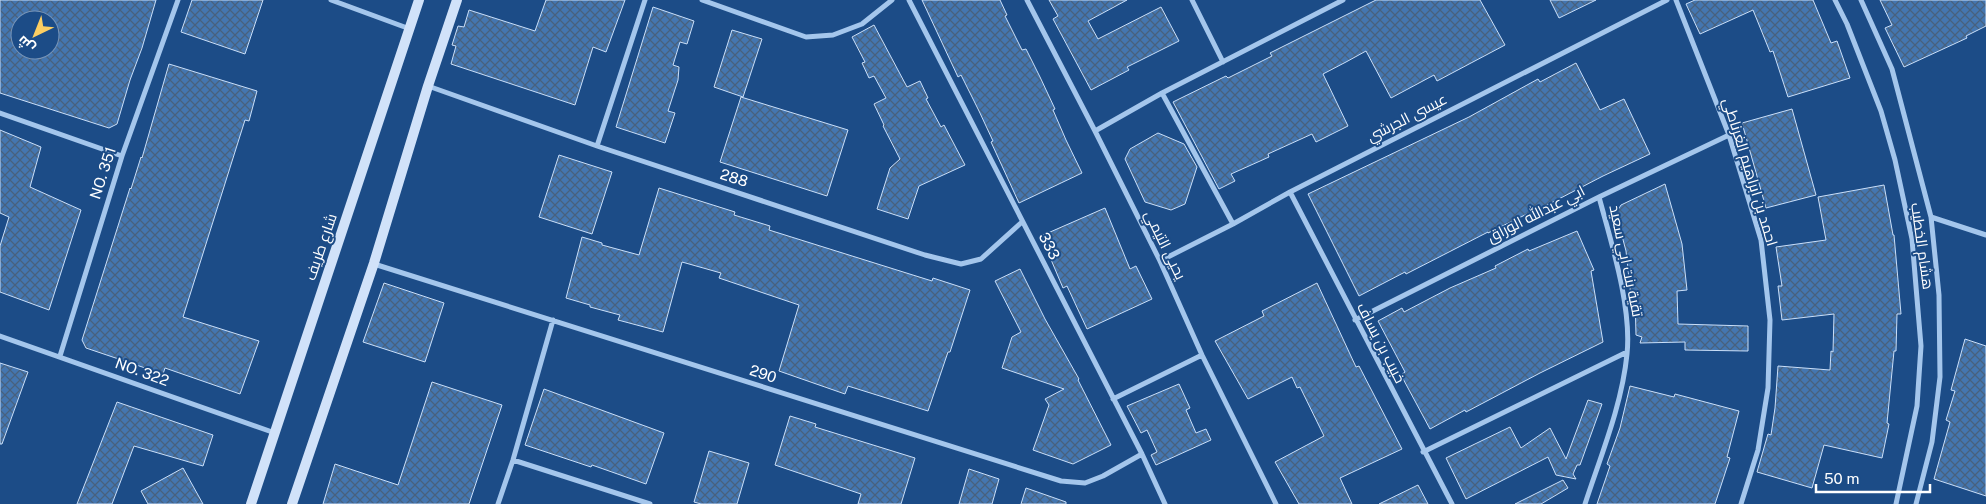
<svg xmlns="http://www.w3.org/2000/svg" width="1986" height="504" font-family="'Public Sans',Cairo,sans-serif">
<defs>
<pattern id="building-cross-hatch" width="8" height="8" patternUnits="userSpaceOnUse" patternTransform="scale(1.25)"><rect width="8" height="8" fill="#4476b0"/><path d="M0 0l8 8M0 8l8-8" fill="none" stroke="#48617e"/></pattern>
</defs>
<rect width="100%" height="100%" fill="#1c4c87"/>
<path fill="url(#building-cross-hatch)" stroke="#cadff9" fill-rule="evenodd" d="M0,0H156L142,48L130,80L117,124L109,128L0,93ZM20,20H50V50H20Z
M192,0H263L245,54L181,32Z
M546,0H625L606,52L593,47L575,105L451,64L456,46L452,45L458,26L464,27L469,10L535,31Z
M922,0H1000L1007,15L1005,16L1022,50L1026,49L1040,77L1055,109L1053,110L1066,140L1082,173L1019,203L991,142L993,141L979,111L961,75L958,77Z
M1049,0H1127L1088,21L1098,39L1161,7L1179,41L1127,67L1129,70L1091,90L1053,19L1058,16Z
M1376,0H1480L1505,45L1437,81L1434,75L1391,98L1366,51L1346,62L1323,74L1348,126L1316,142L1312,134L1268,154L1269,157L1231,174L1235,181L1219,189L1173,102L1226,76L1228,78L1272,56L1270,53Z
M1550,0H1596L1559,18Z
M1695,0H1813L1831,43L1837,41L1850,78L1788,97L1773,51L1770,52L1753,10L1700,34L1686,4Z
M1880,0H1986V26L1966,36L1967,38L1904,67L1885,28L1892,25Z
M653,7L694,21L687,44L680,42L673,65L679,67L678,80L668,111L675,113L665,143L616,127Z
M874,25L907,87L920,81L928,98L926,99L941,127L944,125L965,165L919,186L908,219L877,209L890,168L900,159L883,126L884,125L874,104L886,98L874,76L869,78L862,63L865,62L852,37Z
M732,30L762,39L743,97L714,87Z
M1576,63L1600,110L1624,99L1650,154L1603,176L1528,215L1527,214L1488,233V232L1406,274L1405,272L1359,296L1308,194L1469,117L1538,79L1540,82Z
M169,64L257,91L249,121L245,120L183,317L259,341L240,394L165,368L163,374L86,348L82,340L130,188L131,189L141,157L142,158Z
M741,97L848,130L827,196L720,162Z
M1792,109L1816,195L1766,208L1742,123Z
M0,130L41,147L30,187L81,210L49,310L0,292V246L9,217L0,213Z
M1158,133L1184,144L1197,167L1185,204L1171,210L1145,202L1125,159L1130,149Z
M559,155L612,172L592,234L539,217Z
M1665,184L1682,244L1687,290L1677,291L1678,324L1748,326V351L1685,350V342L1640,343L1642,337L1636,335L1635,297H1631L1626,251L1616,213L1621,205Z
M1884,185L1893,235H1894L1901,314H1897L1896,351H1894L1887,423L1889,424L1882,458L1824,445L1812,488L1757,472L1768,434L1771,435L1775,408L1778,366L1830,370L1831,351L1833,352L1834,314L1782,320L1778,286H1782L1776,247L1826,240L1818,197Z
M659,188L735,212L734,215L770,226L769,230L932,281L933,278L970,290L950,352H948L928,411L848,386L845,394L779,371L799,305L719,278L721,273L682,262L663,332L618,320L620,315L590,307V305L566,298L582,237L602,243V245L639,255Z
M1105,208L1130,269L1136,266L1152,299L1087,329L1067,286L1063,288L1041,236Z
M1577,231L1594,270L1591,271L1603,342L1540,373L1466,412L1465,410L1430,429L1401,375L1405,372L1378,321L1402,308L1404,312L1450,288L1496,268L1495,266L1528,249L1529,251Z
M1020,269L1045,319L1079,379L1078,380L1111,445L1073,464L1033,450L1049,405L1045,399L1064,389L1002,368L1012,337L1021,332L995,281Z
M384,283L444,303L425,362L363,342Z
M1317,283L1356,367L1359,366L1402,449L1340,478L1352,504H1299L1275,462L1324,436L1300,387L1297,388L1292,377L1248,399L1215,341L1264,316L1262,311Z
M1965,339L1986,346V496L1934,479L1950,422L1946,420L1955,391L1951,390Z
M0,363L28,372L2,444H0Z
M432,382L502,405L469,504H323L335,464L398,485Z
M1179,384L1190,408L1186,410L1196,433L1206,429L1211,440L1156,465L1151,455L1157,452L1147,430L1141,433L1127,406Z
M1630,386L1674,397L1675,394L1739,411L1727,457L1730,458L1715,504H1597L1610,466L1607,464L1620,428Z
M544,389L664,433L646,484L592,465L591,467L525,445Z
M1588,400L1602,404L1580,465H1577L1573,474L1576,479L1556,475L1548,457L1466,499L1446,458L1510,427L1521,448L1550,428L1566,459Z
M117,402L213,435L203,466L134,446L112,504H77Z
M790,416L816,424L815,427L915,458L901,504H858L861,494L775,465Z
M709,451L749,463L737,504H701L694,502Z
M183,468L203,504H148L141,491Z
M969,469L999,479L992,504H959Z
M1563,480L1568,488L1541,504H1515Z
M1418,485L1428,504H1379Z
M1026,488L1066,502V504H1021Z"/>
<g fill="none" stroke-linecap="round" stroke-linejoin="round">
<path stroke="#a4c6ec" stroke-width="5" d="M331,0L410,29
M702,0L806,37L833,35L862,24L892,0
M909,0L1142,454L1165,504
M1027,0L1095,131L1160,261L1202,355L1276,504
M1192,0L1223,62
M1676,0L1729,135L1761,240L1770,320L1768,388L1758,450L1741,504
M1835,0L1847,24L1881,111L1895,160L1912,239L1921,346L1917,406L1896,504
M1861,0L1892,69L1931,217L1939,295L1940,377L1932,442L1916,504
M428,86L597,146L925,255L961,264L981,259L1022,222
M1162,93L1233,224
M0,113L122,156
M1095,131L1162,93L1343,0
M597,146L645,0
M1290,192L1452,504
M1931,217L1986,235
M1160,261L1233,224L1290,192L1667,0
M374,264L1061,481L1085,483L1103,476L1142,454
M1355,320L1599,197L1729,135
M0,336L275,433
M60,356L122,156L178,0
M1113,399L1202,355
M1423,452L1627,352
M513,460L650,504
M498,504L513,460L553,320
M1585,504C1601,455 1622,405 1627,354C1632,307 1611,242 1599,197"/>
<path stroke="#d1e2f9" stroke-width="10" d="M251,504L419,0
M292,504L374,263L428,86L457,0"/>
</g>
<g text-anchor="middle" stroke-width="4" stroke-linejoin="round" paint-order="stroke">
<g font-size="15" fill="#fff" stroke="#1c4c87">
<text transform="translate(1407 118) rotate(-27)" y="5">عيسى الجرشي</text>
<text transform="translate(1750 172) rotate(73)" y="5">احمد بن ابراهيم الغرناطي</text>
<text transform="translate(103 173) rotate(-72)" y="5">NO. 351</text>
<text transform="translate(734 178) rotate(18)" y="5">288</text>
<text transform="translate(1536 214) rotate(-27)" y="5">ابي عبدالله الوراق</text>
<text transform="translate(1165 245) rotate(64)" y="5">يحيى التيمي</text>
<text transform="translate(1049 246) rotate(63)" y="5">333</text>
<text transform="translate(1922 246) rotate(82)" y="5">هشام الخطيب</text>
<text transform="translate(321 247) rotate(-71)" y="5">شارع طريف</text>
<text transform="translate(1626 261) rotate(78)" y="5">تقية بنت ابي سعيد</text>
<text transform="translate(1381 343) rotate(63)" y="5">خبيب بن يساف</text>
<text transform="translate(142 372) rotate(20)" y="5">NO. 322</text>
<text transform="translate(763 374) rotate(18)" y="5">290</text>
</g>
</g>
<g transform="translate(35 35) rotate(223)"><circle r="24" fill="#1c4c87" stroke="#7794b7"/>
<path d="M0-4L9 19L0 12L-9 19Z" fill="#fcce62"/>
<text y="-8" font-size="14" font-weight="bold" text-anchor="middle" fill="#ffffff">ش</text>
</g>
<path d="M1816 484v8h114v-8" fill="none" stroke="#ffffff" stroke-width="2.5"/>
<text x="1824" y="484" font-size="15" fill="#ffffff" stroke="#1c4c87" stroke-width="4" paint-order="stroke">50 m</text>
</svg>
